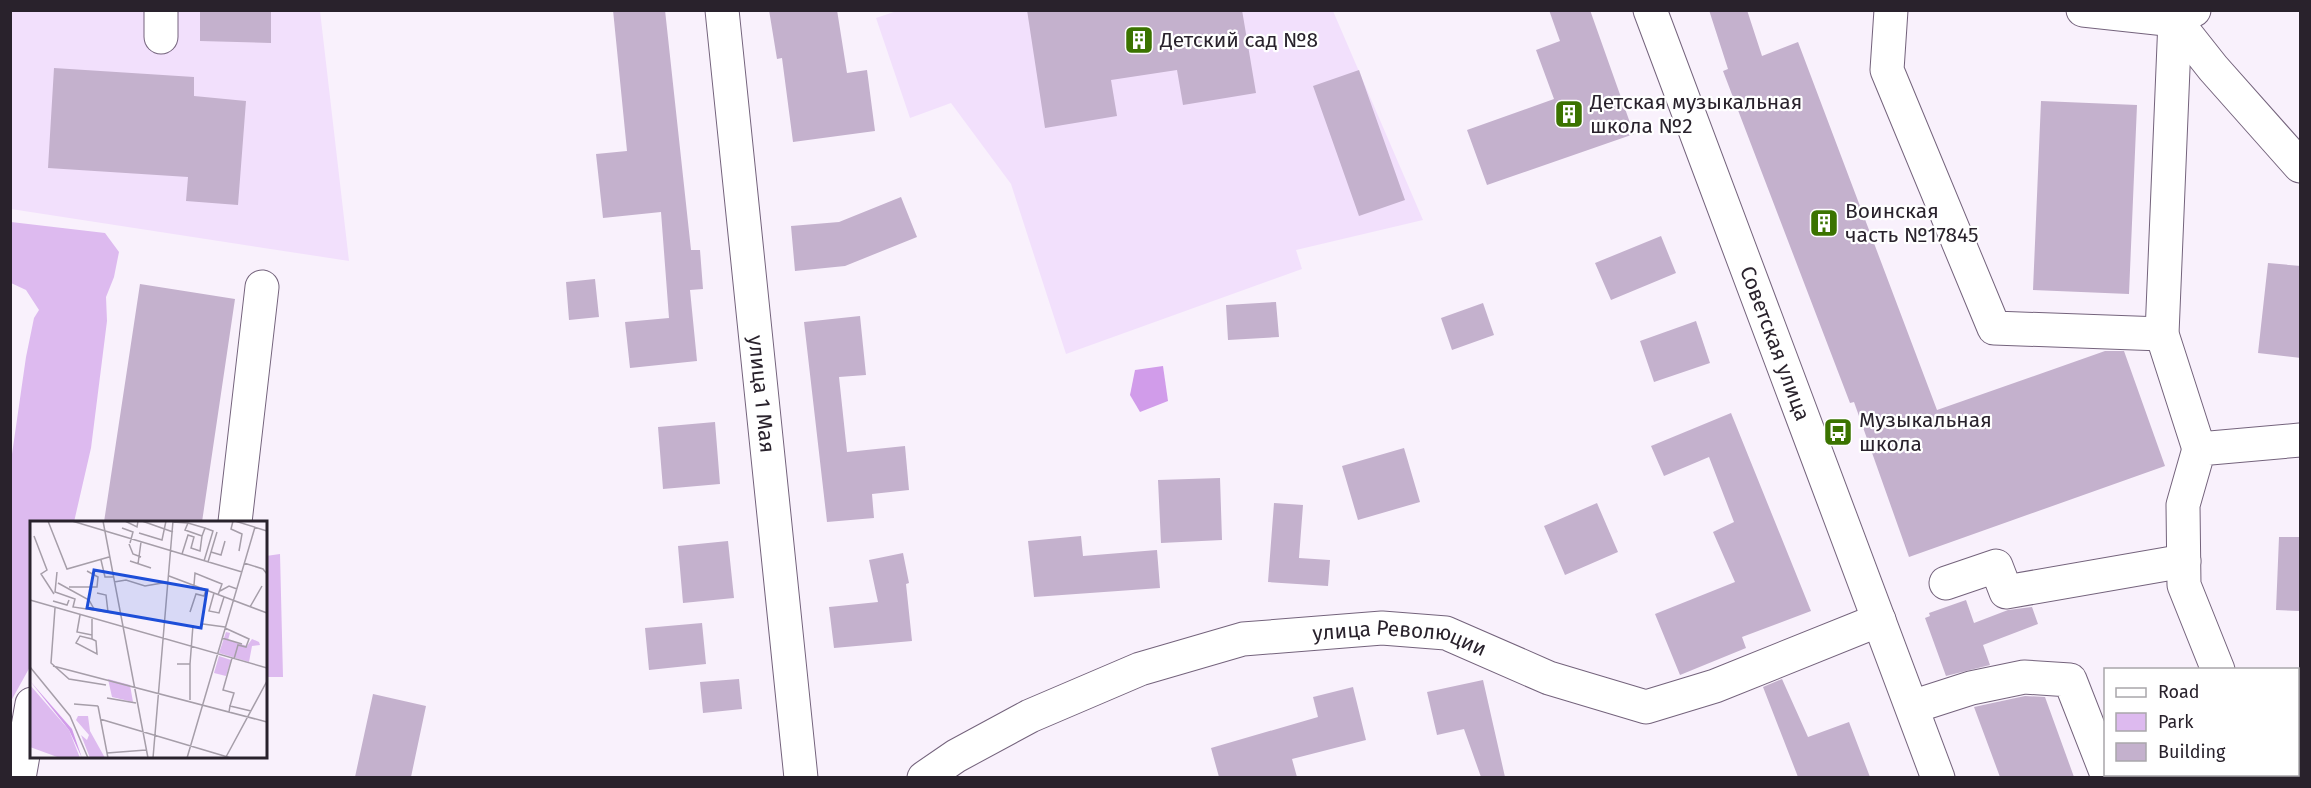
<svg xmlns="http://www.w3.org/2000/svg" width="2311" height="788" font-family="'Fira Sans',sans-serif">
<rect width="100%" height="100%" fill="#f9f1fc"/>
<path fill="#f2e0fc" d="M900,10L1333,11L1423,220L1296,250L1302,269L1066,354L1011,184L951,103L910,118L876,18Z
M10,11H320L349,261L11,209Z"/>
<path fill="#ddbaef" d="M11,222L105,233L119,252L114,277L106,297L107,321L91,448L74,522H32L31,665L11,701V461L26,357L34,318L39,310L26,290L11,283Z
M280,554L283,677H266V556Z"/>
<path fill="#d19cea" d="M1163,366L1168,401L1140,412L1130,395L1135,370Z"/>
<path fill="#c4b1cd" d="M200,10H271V43L200,41Z
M613,10H665L691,250H700L703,289L690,290L697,361L630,368L625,322L669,318L661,212L603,218L596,154L627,151Z
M769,10H837L847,73L867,70L875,131L793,142L782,58L777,59Z
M1027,10H1242L1256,93L1183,105L1177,70L1111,80L1117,116L1045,128Z
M1549,10H1590L1634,134L1487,185L1467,130L1554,99L1536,50L1560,41Z
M1709,10H1747L1762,56L1798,42L1937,410L2105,351H2124L2165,466L1909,557L1854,402L1850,403L1723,71L1728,69Z
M54,68L194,77V96L246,101L238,205L186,201L188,177L48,168Z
M1359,70L1405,200L1359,216L1313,86Z
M2041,101L2137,105L2129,294L2033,290Z
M901,197L917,237L845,266L795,271L791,226L839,222Z
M1661,236L1676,273L1611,300L1595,263Z
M2268,263L2301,266V358L2258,353Z
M595,279L599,317L569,320L566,282Z
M140,284L235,299L202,522H104Z
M1276,302L1279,337L1228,340L1226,305Z
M1483,303L1494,335L1452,350L1441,318Z
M860,316L866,375L839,377L847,452L905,446L909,490L872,494L874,518L827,522L804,322Z
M1696,321L1710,363L1654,382L1640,341Z
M1731,413L1811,611L1742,637L1746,648L1680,675L1655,614L1735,582L1713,532L1734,522L1709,457L1664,476L1651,446Z
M715,422L720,484L663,489L658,427Z
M1404,448L1420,502L1358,520L1342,466Z
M1220,478L1222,540L1161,543L1158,480Z
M1274,503L1303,505L1299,558L1330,560L1328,586L1268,582Z
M1597,503L1618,552L1565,575L1544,526Z
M1081,536L1083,556L1157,550L1160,588L1034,597L1028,541Z
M2279,537H2301V611L2276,610Z
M728,541L734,598L683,603L678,546Z
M903,553L909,583L906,584L912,641L834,648L829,607L878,602L869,560Z
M1966,600L1974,623L2008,610L2032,607L2038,624L1983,645L1990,665L1946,676L1925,618L1930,616L1929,613Z
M702,623L706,664L649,670L645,628Z
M739,679L742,709L703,713L700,682Z
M1782,679L1808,737L1849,722L1870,777H1798L1763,687Z
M1483,680L1505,777H1481L1464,729L1437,735L1427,692Z
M1353,687L1366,740L1292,759L1297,777H1219L1211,748L1318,717L1313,697Z
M373,694L426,706L411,777H355Z
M2025,696L2045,697L2074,777H2000L1974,707Z"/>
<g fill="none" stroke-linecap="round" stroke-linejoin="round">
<g stroke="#74637c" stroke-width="35">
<g id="minor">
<path d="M161,10V37"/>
<path id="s1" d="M722,10L801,778"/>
<path id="s2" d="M1650,10L1938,778"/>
<path d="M1891,10L1887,70L1994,328L2162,334"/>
<path d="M2083,10L2175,20L2194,10"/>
<path d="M2175,20L2162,334L2199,449"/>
<path d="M2175,20L2213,68L2300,166"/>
<path d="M235,522L262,287"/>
<path d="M1946,583L1996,566L2006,592L2184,561"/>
<path d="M2218,670L2184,585L2183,505L2199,449L2300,440"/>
<path d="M1912,707L1971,688L2024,677L2070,680L2106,772"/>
<path d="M2298,727H2300"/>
<path d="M19,778L32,704"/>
<path id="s3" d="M924,778L956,756L1030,716L1140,669L1243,639L1382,628L1446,633L1549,678L1646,707L1715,686L1879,620"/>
</g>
</g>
<use href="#minor" stroke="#fff" stroke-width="33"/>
</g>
<defs>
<g id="building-square" transform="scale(1.5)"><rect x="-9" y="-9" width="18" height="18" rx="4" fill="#3b7300" stroke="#fff"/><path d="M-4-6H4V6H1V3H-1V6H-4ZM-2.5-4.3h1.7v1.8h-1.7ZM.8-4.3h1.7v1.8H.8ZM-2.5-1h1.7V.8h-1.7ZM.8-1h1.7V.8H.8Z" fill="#fff"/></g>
<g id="bus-square" transform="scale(1.5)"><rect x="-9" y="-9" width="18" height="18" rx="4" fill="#3b7300" stroke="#fff"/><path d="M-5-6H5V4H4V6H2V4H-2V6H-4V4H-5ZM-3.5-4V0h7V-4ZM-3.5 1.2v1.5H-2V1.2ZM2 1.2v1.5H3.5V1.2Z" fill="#fff"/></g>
</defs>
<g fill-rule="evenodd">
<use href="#building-square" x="1139" y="40"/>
<use href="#building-square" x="1569" y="114"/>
<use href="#building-square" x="1824" y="223"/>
<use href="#bus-square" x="1838" y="432"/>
</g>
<g text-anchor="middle" stroke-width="4.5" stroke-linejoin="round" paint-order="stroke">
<g font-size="21" fill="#29222c" stroke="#fff" text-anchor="start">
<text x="1160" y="47">Детский сад №8</text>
<text x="1590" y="109">Детская музыкальная<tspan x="1590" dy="24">школа №2</tspan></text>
<text x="1845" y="218">Воинская<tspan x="1845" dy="24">часть №17845</tspan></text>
<text x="1859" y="427">Музыкальная<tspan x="1859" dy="24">школа</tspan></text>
</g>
<g font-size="21" fill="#29222c" stroke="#fff">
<text dy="7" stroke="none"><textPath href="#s2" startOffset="356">Советская улица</textPath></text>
<text dy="7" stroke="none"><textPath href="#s1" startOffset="386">улица 1 Мая</textPath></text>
<text dy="7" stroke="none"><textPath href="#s3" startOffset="508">улица Революции</textPath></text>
</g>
</g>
<g transform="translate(30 521)">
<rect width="237" height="237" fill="#f9f1fc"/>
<path d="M196,111L200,112L198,119L217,125L222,118L229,121L230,124L222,125L219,141L189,132ZM189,135L201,139L196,155L184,152ZM78,158L100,164L103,181L82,176ZM0,164L39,209L50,237H30L0,226ZM48,195H58L60,210L75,237H60L51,214L57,219L59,214L46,199Z" fill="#ddbaef"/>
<path d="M0,160L42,208L52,237L39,209Z" fill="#d19cea"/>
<path fill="none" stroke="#a69ea9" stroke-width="1.5" d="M18,0L37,48L79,36M42,0L212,51M73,0L118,237M95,0L107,6L108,0M112,0L143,11M203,0L201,8L212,13L209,30M205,0L237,10M143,1L158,2L175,7L172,15L155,9L158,2M92,7L103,11L100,22M109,12L132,19L136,0M4,15L17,49L11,53L24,73M99,23L103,33L111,36M181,31L191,34L195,20M152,33L158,14L164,16L161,27L170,30L172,15M71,39L75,56H83M100,40L121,47M174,40L183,10L175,7M178,41L187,11M214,42L233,48L237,53M108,43L111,21M27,51L25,71L45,78L43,86L90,93M139,55L237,92M84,61L96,59L115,65L138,61M28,62L59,79L64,88M164,64L165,52L177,57L192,63L188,74M39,66H67L68,56L57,50M190,70L199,65L207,68M67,72L76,74L78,91M184,72L179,90L189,92L194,76M0,79L237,147M23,80L37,84L39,79M220,86L232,65M25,87L21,142L39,158L76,164M160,91L166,73L174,75L176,69M50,94L47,111L62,114M173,103L195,106M195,107L219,118L216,126L208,124L204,138M192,117L212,123M62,118L50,115L46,122L67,133L66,120L62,118V98M147,143H160L163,104M160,143V179M23,145L237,201M0,146L40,195L58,237M77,177L106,182M44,183L68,185M68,185L78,237M200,185L204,172L193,169L202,137M199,191L200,185L221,190M70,198L201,237M77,232L116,229M196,236L237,160M123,237L143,0M157,237L225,6"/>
<path fill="#1d4ed8" fill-opacity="0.15" stroke="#1d4ed8" stroke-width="3" d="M64,49L177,69L171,107L57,87Z"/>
<rect width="237" height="237" fill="none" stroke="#29222c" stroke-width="3"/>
</g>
<rect width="2311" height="788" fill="none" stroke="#29222c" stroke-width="24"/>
<rect x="2104" y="668" width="195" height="108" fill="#ffffff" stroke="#a9a7ab" stroke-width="1.5"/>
<rect x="2116" y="688" width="30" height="9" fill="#ffffff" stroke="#a9a7ab" stroke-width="1.5"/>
<text x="2158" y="698" font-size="18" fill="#29222c">Road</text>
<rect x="2116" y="713" width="30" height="18" fill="#ddbaef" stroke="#a9a7ab" stroke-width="1.5"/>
<text x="2158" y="728" font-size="18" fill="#29222c">Park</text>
<rect x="2116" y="743" width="30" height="18" fill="#c4b1cd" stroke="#a9a7ab" stroke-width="1.5"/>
<text x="2158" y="758" font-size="18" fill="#29222c">Building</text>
</svg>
